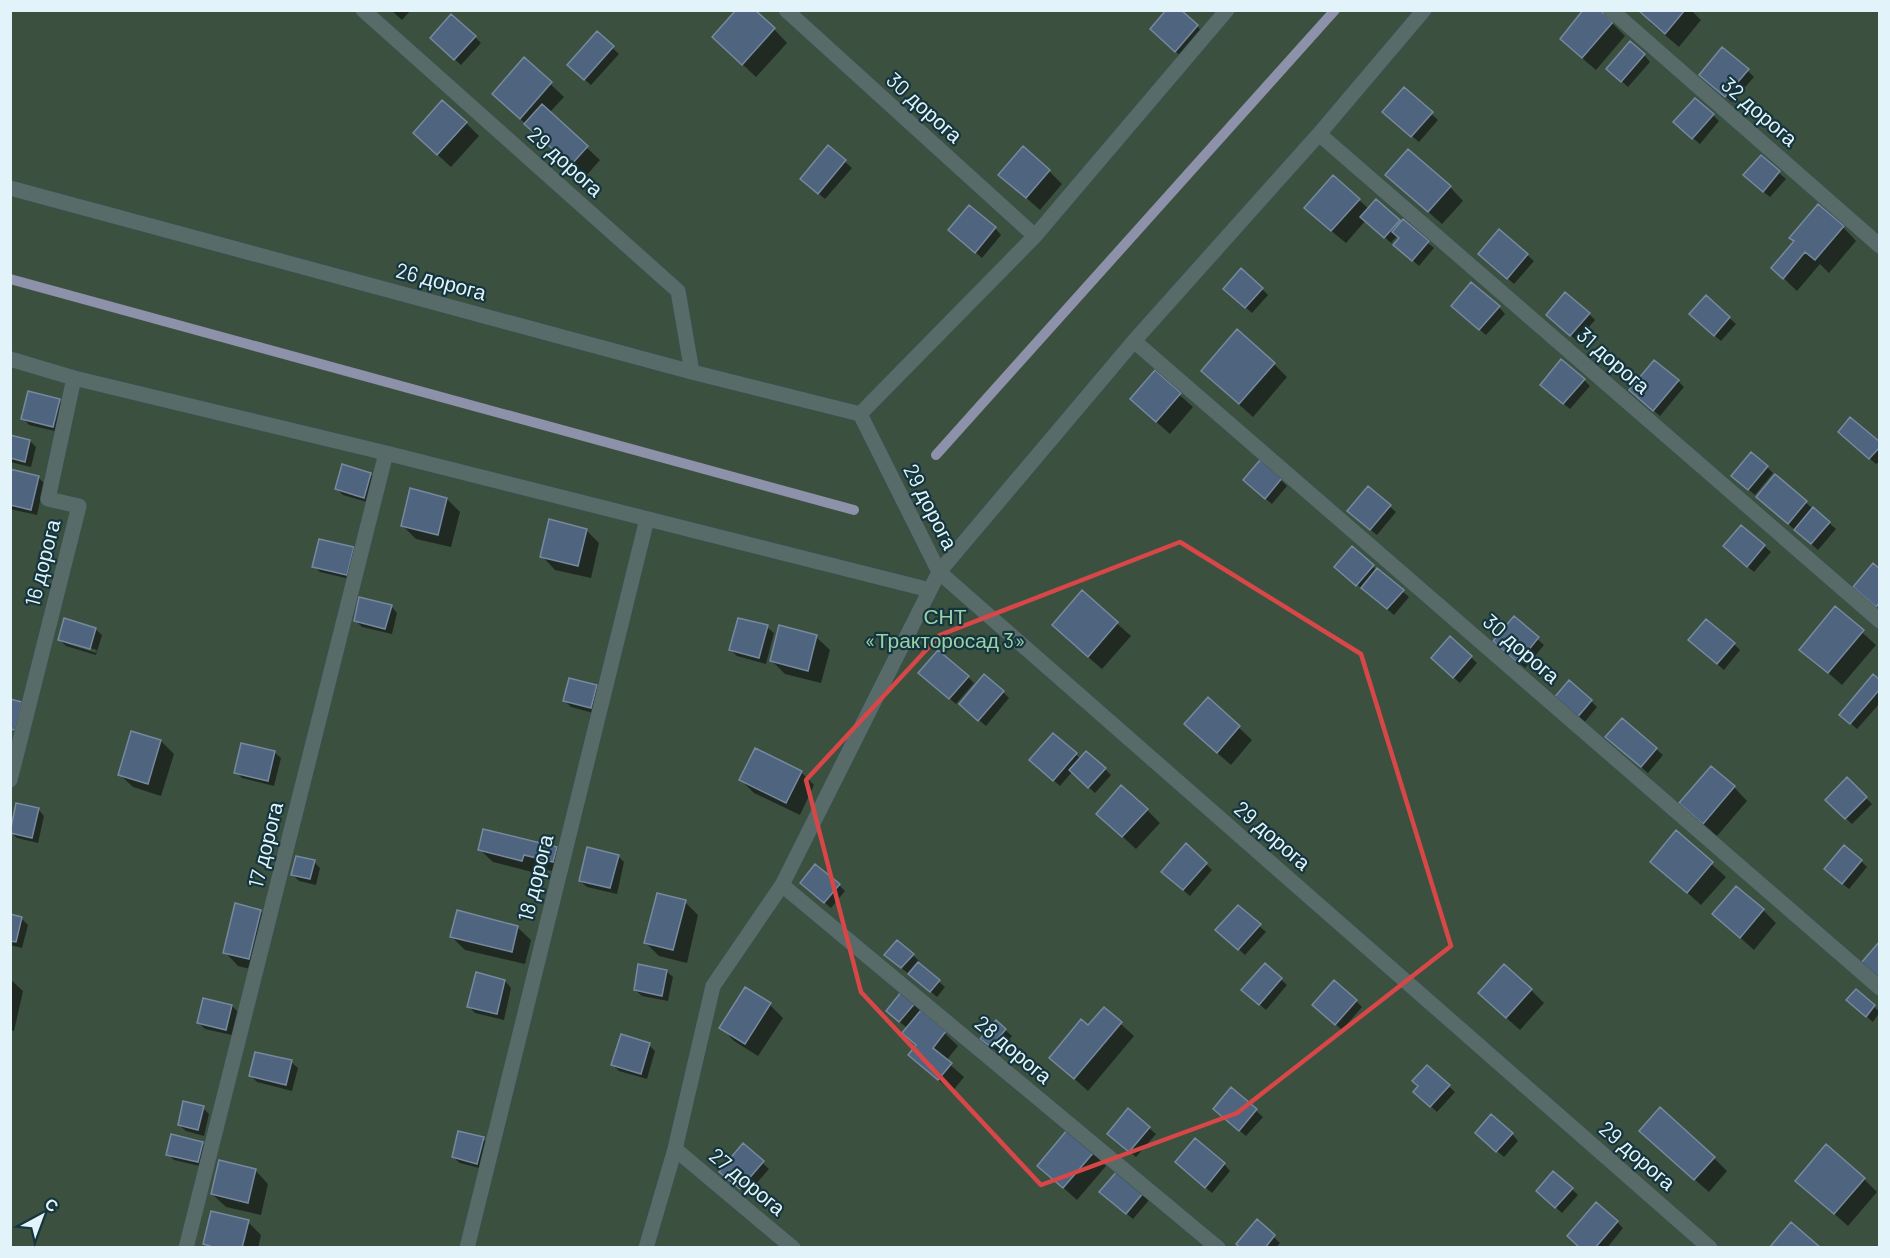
<svg xmlns="http://www.w3.org/2000/svg" width="1890" height="1258" font-family="Barlow,sans-serif">
<rect width="100%" height="100%" fill="#15353e"/>
<path fill="#3c5040" d="M11,11H1879V1247H11Z"/>
<path fill="#0007" fill-rule="evenodd" d="M391,10H411L402,20Z
M1640,10H1691L1701,20L1679,47L1652,24Z
M1612,23L1625,36L1596,70L1575,52Z
M1197,26L1203,32L1182,57L1158,36Z
M774,29L787,43L756,77L727,50Z
M597,33L619,54L591,85L575,71Z
M475,37L481,43L461,65L438,44Z
M1644,55L1650,62L1628,87L1615,75Z
M524,59L564,97L549,113L600,160L585,177L507,107Z
M1748,71L1754,77L1732,102L1707,81Z
M1404,89L1438,120L1419,142L1390,118Z
M1713,115L1719,121L1700,144L1682,129Z
M466,123L479,136L451,167L428,146Z
M829,148L852,168L825,199L808,185Z
M1761,157L1786,179L1770,197L1751,182Z
M1049,171L1062,184L1040,210L1000,175Z
M1450,187L1463,201L1442,224L1401,188Z
M1359,200L1369,209L1376,201L1434,248L1419,266L1402,251L1401,238L1398,235L1391,243L1366,220L1346,243L1319,221Z
M1843,227L1856,241L1829,273L1820,264L1797,291L1773,268Z
M995,228L1001,235L982,258L957,236Z
M1499,231L1534,261L1514,284L1486,260Z
M1262,289L1268,295L1252,313L1231,295Z
M1706,297L1736,324L1721,341L1697,321Z
M1499,307L1505,314L1486,335L1459,312Z
M1589,314L1595,320L1577,341L1555,321Z
M1274,364L1287,377L1253,417L1216,384Z
M1155,373L1193,407L1170,434L1145,412Z
M1584,380L1590,386L1570,409L1548,391Z
M1678,381L1684,387L1660,416L1637,396Z
M59,401L66,407L59,432L29,425L23,418Z
M10,436L30,441L36,447L31,467L10,462Z
M1846,438L1880,444V461L1876,464Z
M1261,462L1287,486L1272,504L1251,487Z
M1767,467L1773,473L1755,495L1739,482Z
M10,470L38,477L44,483L37,515L10,509Z
M370,474L376,480L370,503L343,495L337,489Z
M1775,476L1836,529L1818,550L1764,503Z
M1368,488L1396,512L1377,535L1355,517Z
M447,499L460,512L451,547L416,539L402,525Z
M1742,527L1771,552L1754,572L1731,553Z
M586,530L599,543L591,578L555,570L542,556Z
M353,549L360,555L354,580L320,572L314,566Z
M1372,566L1409,597L1394,615L1343,573Z
M1083,593L1131,636L1102,669L1067,639Z
M391,606L397,613L392,634L362,627L355,620Z
M1836,609L1876,645L1842,685L1801,649Z
M1514,618L1544,645L1525,668L1501,647Z
M767,627L774,633L766,664L737,656L731,650Z
M95,629L102,635L96,655L66,646L59,639ZM65,640L97,650L96,653L65,643Z
M816,637L830,650L821,683L785,674L772,661Z
M1734,644L1740,650L1724,670L1696,646Z
M1471,657L1477,663L1460,683L1439,665Z
M968,677L974,683L956,704L926,679Z
M1880,682V703L1857,729L1848,721Z
M596,686L602,693L597,714L571,707L565,701Z
M1003,692L1009,698L986,726L967,710Z
M1208,699L1252,740L1231,765L1199,737Z
M1591,701L1597,707L1583,724L1561,706Z
M1622,720L1663,755L1648,773L1614,744Z
M1053,735L1081,759L1105,769L1111,775L1095,793L1072,772L1060,786L1037,766Z
M161,741L174,754L161,796L133,787L119,774Z
M274,752L281,758L274,786L242,778L236,772Z
M801,772L814,785L800,815L754,793L741,780Z
M1847,779L1872,804L1852,824L1827,800Z
M1734,787L1747,801L1717,836L1694,816Z
M38,809L44,816L38,843L17,838L11,832Z
M1147,810L1160,823L1136,849L1112,827Z
M1676,833L1726,877L1701,905L1652,861Z
M556,848L569,862L566,875L537,867L536,873L493,862L479,849Z
M618,856L624,862L617,894L587,887L580,881Z
M1861,861L1867,867L1849,889L1832,875Z
M314,862L320,868L316,885L299,881L292,874Z
M1206,864L1212,870L1190,896L1169,878Z
M839,885L845,891L831,908L808,889Z
M685,902L698,915L687,963L659,956L646,943Z
M1238,907L1266,932L1245,955L1224,936Z
M1763,910L1776,923L1754,950L1714,914Z
M260,911L273,924L262,972L238,966L225,952Z
M10,916L21,918L28,925L22,948L10,945Z
M517,927L531,940L525,964L465,950L452,937Z
M913,955L919,961L917,963L945,987L937,997L893,961Z
M1265,965L1287,985L1266,1010L1250,996Z
M666,971L673,977L668,1001L642,996L635,990Z
M10,979L23,991L14,1031L10,1030Z
M505,981L511,988L504,1020L475,1013L469,1007Z
M1531,990L1544,1003L1520,1030L1493,1006Z
M1856,991L1880,1012L1873,1022L1854,1006Z
M903,993L958,1046L946,1061L964,1077L952,1092L910,1055L917,1046L907,1028L894,1017Z
M1356,1001L1362,1007L1342,1030L1321,1011Z
M770,1005L783,1018L758,1056L734,1041L721,1027Z
M232,1006L238,1012L232,1035L205,1029L198,1022Z
M1104,1009L1134,1036L1088,1091L1051,1058L1088,1027Z
M996,1022L1012,1036L998,1052L988,1045Z
M649,1045L655,1051L647,1079L619,1071L613,1065Z
M291,1062L298,1068L292,1091L257,1082L251,1076Z
M1427,1067L1455,1092L1437,1112L1415,1092Z
M1231,1089L1263,1117L1246,1136L1221,1115Z
M203,1108L209,1114L204,1136L186,1131L179,1125Z
M1149,1128L1156,1134L1136,1157L1115,1140Z
M1512,1134L1518,1141L1504,1157L1483,1139Z
M483,1139L489,1145L483,1169L460,1163L453,1157Z
M202,1143L208,1150L204,1167L174,1160L168,1154Z
M1654,1144L1714,1158L1727,1171L1709,1192Z
M743,1145L769,1169L747,1194L727,1178Z
M1093,1153L1106,1166L1077,1200L1039,1166Z
M1224,1164L1230,1171L1212,1193L1183,1169Z
M255,1170L268,1184L261,1215L226,1207L212,1194Z
M1118,1172L1150,1199L1133,1219L1108,1198Z
M1554,1173L1578,1195L1562,1213L1544,1197Z
M1864,1179L1877,1192L1848,1226L1797,1181Z
M1257,1221L1280,1243L1276,1248H1241Z
M248,1222L261,1235L258,1248H208L205,1244Z
M1617,1222L1623,1228L1607,1248H1581Z"/>
<g fill="none" stroke-linecap="round" stroke-linejoin="round">
<path stroke="#8e91aa" stroke-width="10" d="M10,279L854,510
M936,455L1335,10"/>
</g>
<path fill="#4f657f" stroke="#76899f" stroke-width="1.5" d="M736,10H755L775,28L742,65L712,37Z
M1166,10H1181L1198,25L1175,52L1150,29Z
M1583,10H1600L1613,22L1582,58L1560,39Z
M1638,10H1685L1665,34Z
M451,14L476,36L454,60L430,38Z
M597,31L614,46L584,80L567,65Z
M1630,41L1645,54L1621,82L1606,69Z
M1722,47L1749,69L1725,97L1699,75Z
M524,57L552,82L520,119L492,94Z
M1404,87L1433,112L1411,137L1382,112Z
M1695,98L1714,114L1692,139L1673,122Z
M442,100L467,122L437,155L413,133Z
M542,104L588,146L571,165L524,124Z
M828,145L846,160L818,194L800,179Z
M1023,146L1050,170L1026,198L998,175Z
M1408,149L1451,186L1428,212L1385,175Z
M1761,155L1780,171L1763,192L1743,175Z
M1333,175L1360,199L1331,231L1304,208Z
M1376,199L1400,220L1384,238L1360,217Z
M1818,204L1844,226L1815,260L1805,252L1783,279L1771,268L1794,241L1789,238Z
M969,205L996,227L975,253L948,230Z
M1403,219L1429,241L1412,261L1393,245L1399,238L1392,232Z
M1499,229L1528,254L1507,279L1478,254Z
M1241,268L1263,288L1245,308L1223,289Z
M1471,282L1500,306L1479,330L1451,306Z
M1565,292L1590,313L1570,336L1546,315Z
M1706,295L1730,317L1714,336L1689,314Z
M1237,329L1275,363L1239,404L1201,371Z
M1561,359L1585,379L1563,404L1540,385Z
M1654,360L1679,380L1653,411L1629,390Z
M1155,370L1181,393L1156,422L1130,399Z
M28,391L60,399L53,427L21,419Z
M1850,417L1880,442V447L1869,459L1838,432Z
M10,435L30,440L25,462L10,458Z
M1751,452L1768,466L1748,490L1731,476Z
M1260,460L1282,478L1265,499L1243,480Z
M342,464L371,473L364,498L335,489Z
M10,469L39,476L31,510L10,505Z
M1775,474L1807,501L1788,524L1756,497Z
M1368,486L1391,505L1370,530L1347,511Z
M410,488L447,498L438,535L401,526Z
M1813,507L1830,522L1811,544L1794,530Z
M549,519L587,529L578,566L540,557Z
M1741,525L1765,545L1747,567L1723,546Z
M319,539L354,547L347,575L312,567Z
M1352,546L1374,565L1356,586L1334,567Z
M1873,563L1880,569V602L1876,607L1853,587Z
M1377,568L1404,590L1387,609L1361,588Z
M1082,590L1118,622L1088,657L1052,625Z
M359,597L392,605L385,629L354,621Z
M1835,606L1864,630L1828,673L1799,650Z
M1514,616L1539,637L1518,663L1493,641Z
M64,618L96,628L90,649L58,640Z
M738,618L768,625L759,658L729,650Z
M1706,619L1735,643L1717,664L1688,640Z
M779,625L817,635L808,671L770,661Z
M1450,636L1472,656L1453,678L1431,658Z
M938,650L969,676L949,699L918,673Z
M984,674L1004,691L978,721L959,704Z
M1873,674L1880,680V689L1850,724L1839,715Z
M569,678L597,685L591,708L563,701Z
M1569,680L1592,700L1576,719L1553,699Z
M1208,697L1240,726L1217,753L1184,724Z
M10,699L22,702L15,730L10,729Z
M1622,718L1657,748L1641,767L1605,737Z
M131,731L161,740L148,784L118,775Z
M1053,733L1077,753L1053,781L1029,760Z
M241,743L275,751L268,781L234,773Z
M755,748L802,771L786,803L739,780Z
M1086,751L1106,768L1088,788L1069,770Z
M1711,766L1735,786L1703,824L1679,803Z
M1847,777L1867,797L1845,819L1825,800Z
M1121,785L1148,809L1122,837L1096,814Z
M16,803L39,808L32,838L10,833Z
M483,829L557,847L553,862L524,855L522,861L478,850Z
M1676,830L1713,862L1687,893L1650,862Z
M1186,843L1207,863L1183,890L1161,872Z
M1844,845L1862,860L1842,884L1824,869Z
M587,847L619,855L610,888L579,881Z
M296,856L315,860L310,879L291,875Z
M815,864L840,884L824,903L800,883Z
M1736,886L1764,909L1740,938L1712,914Z
M657,893L686,900L673,950L644,943Z
M235,903L261,910L249,959L223,953Z
M1238,905L1261,924L1238,950L1215,930Z
M457,910L518,926L512,952L450,937Z
M10,914L22,917L16,942L10,941Z
M897,940L914,954L901,968L884,955Z
M1880,941V979L1861,963Z
M918,962L940,980L930,992L908,974Z
M1265,963L1282,978L1259,1005L1241,990Z
M638,964L667,970L662,996L634,990Z
M1504,964L1532,989L1506,1018L1478,993Z
M476,972L505,980L497,1014L467,1007Z
M1334,980L1357,1000L1335,1025L1312,1005Z
M745,987L771,1003L745,1044L719,1028Z
M1856,989L1875,1005L1866,1017L1846,1000Z
M902,991L916,1002L899,1022L886,1011Z
M203,998L232,1005L226,1030L197,1023Z
M1104,1007L1122,1022L1074,1079L1049,1058L1081,1019L1088,1025Z
M921,1010L946,1031L933,1048L952,1063L938,1080L908,1055L916,1045L902,1033Z
M996,1020L1006,1029L991,1047L980,1039Z
M621,1034L650,1043L641,1074L611,1065Z
M255,1052L292,1060L286,1085L249,1076Z
M1427,1065L1450,1085L1430,1107L1413,1092L1418,1086L1412,1081Z
M1231,1087L1257,1109L1239,1131L1213,1109Z
M183,1101L204,1106L198,1130L178,1125Z
M1660,1107L1715,1157L1694,1180L1639,1131Z
M1128,1108L1150,1127L1129,1152L1107,1134Z
M1491,1114L1513,1133L1496,1152L1475,1133Z
M1067,1130L1094,1152L1063,1188L1037,1166Z
M458,1131L484,1137L477,1164L452,1157Z
M171,1134L203,1142L198,1162L166,1155Z
M1195,1138L1225,1163L1205,1188L1175,1162Z
M743,1143L764,1161L740,1189L719,1172Z
M1826,1144L1865,1178L1834,1214L1795,1181Z
M219,1160L256,1169L248,1203L211,1194Z
M1118,1170L1144,1192L1126,1214L1099,1192Z
M1553,1171L1573,1188L1555,1208L1536,1191Z
M1596,1202L1618,1221L1595,1248H1580L1567,1236Z
M211,1211L249,1220L242,1248H216L203,1244Z
M1257,1219L1275,1235L1265,1248H1240L1236,1244Z
M1791,1222L1821,1248H1769Z"/>
<g fill="none" stroke-linecap="round" stroke-linejoin="round">
<g stroke="#36545c" stroke-width="16">
<path id="street" d="M363,10L678,291L692,372
M786,10L1035,236
M1611,10L1880,246
M1319,134L1880,621
M10,188L692,372L860,414
M1134,341L1880,988
M10,359L74,378L386,453L930,590L939,572L1134,341L1319,134L1424,10
M860,414L939,572L1710,1248
M860,414L1035,236L1227,10
M10,780L79,506L48,499L74,378
M782,885L1218,1248
M675,1149L793,1248
M186,1248L386,453
M467,1248L647,519
M646,1248L675,1149L713,986L782,885L930,590"/>
</g>
<use href="#street" stroke="#596b68" stroke-width="15"/>
</g>
<path fill="none" stroke="#d84748" stroke-width="4.5" stroke-linejoin="round" d="M1180,542L1361,654L1451,946L1237,1113L1041,1185L861,992L806,780L940,635Z"/>
<g text-anchor="middle" stroke-width="4.5" stroke-linejoin="round" paint-order="stroke">
<g font-size="21" fill="#e2f4fa" stroke="#15353e">
<text transform="translate(924 108) rotate(42)" y="7">30 дорога</text>
<text transform="translate(1759 112) rotate(41)" y="7">32 дорога</text>
<text transform="translate(565 162) rotate(42)" y="7">29 дорога</text>
<text transform="translate(441 282) rotate(15)" y="7">26 дорога</text>
<text transform="translate(1613 361) rotate(41)" y="7">31 дорога</text>
<text transform="translate(930 507) rotate(63)" y="7">29 дорога</text>
<text transform="translate(43 563) rotate(-76)" y="7">16 дорога</text>
<text transform="translate(1521 649) rotate(41)" y="7">30 дорога</text>
<text transform="translate(1272 836) rotate(41)" y="7">29 дорога</text>
<text transform="translate(266 845) rotate(-76)" y="7">17 дорога</text>
<text transform="translate(536 878) rotate(-76)" y="7">18 дорога</text>
<text transform="translate(1013 1050) rotate(40)" y="7">28 дорога</text>
<text transform="translate(1637 1156) rotate(41)" y="7">29 дорога</text>
<text transform="translate(747 1182) rotate(40)" y="7">27 дорога</text>
</g>
<g font-size="21" fill="#9bd0a7" stroke="#15353e">
<text x="945" y="624">СНТ<tspan x="945" dy="24">«Тракторосад 3»</tspan></text>
</g>
</g>
<rect width="1890" height="1258" fill="none" stroke="#e2f4fa" stroke-width="24"/>
<g transform="translate(42 1216) rotate(41)" stroke="#15353e" stroke-width="4.5" paint-order="stroke">
<path d="M0-4.5L10 22L0 15L-10 22Z" fill="#e2f4fa"/>
<text y="-9" font-size="16" font-weight="bold" text-anchor="middle" fill="#e2f4fa">С</text>
</g>
</svg>
